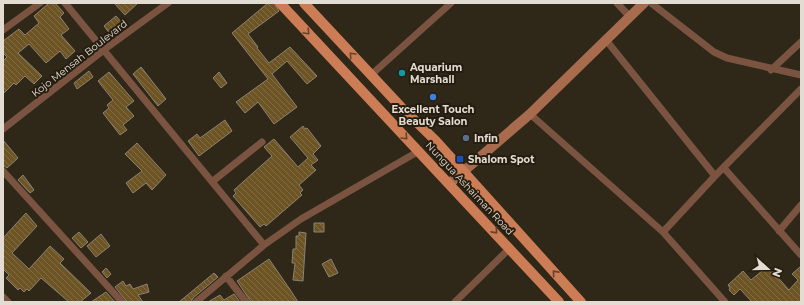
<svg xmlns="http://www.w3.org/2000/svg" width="804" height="305" font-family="Montserrat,sans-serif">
<defs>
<pattern id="building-back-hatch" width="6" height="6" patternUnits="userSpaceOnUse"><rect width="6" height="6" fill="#6d5425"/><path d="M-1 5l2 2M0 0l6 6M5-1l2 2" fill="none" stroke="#826c44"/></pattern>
</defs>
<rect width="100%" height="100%" fill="#2f2718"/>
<path fill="url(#building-back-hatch)" stroke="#8c8272" d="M49,3H55L64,13L60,17L69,29L61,35L75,51L66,59L60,51L46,63L29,44L18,53L42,76L34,84L25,76L16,85L14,83L3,94V61L7,57L3,53V41L19,29L25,35L39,23L34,16Z
M114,3H138L125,15Z
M268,3H274L279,11L248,34L258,47L257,48L269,63L290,47L317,76L307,84L287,61L272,74L297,107L274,124L258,102L245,113L236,102L268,79L232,33Z
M116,16L123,24L110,34L104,26Z
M141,67L166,99L158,106L133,74Z
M89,71L93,77L77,89L74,83Z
M109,72L134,101L126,107L134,116L123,125L127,130L120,135L103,113L109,108L107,105L113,100L98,81Z
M219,72L227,83L221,88L213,78Z
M225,120L232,131L199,156L188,141L197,134L200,138Z
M303,126L305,129L307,128L321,146L313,154L318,160L311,165L316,170L299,185L303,190L300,193L302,195L266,226L264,224L260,227L233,196L236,193L234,190L272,156L264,147L274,139L298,167L308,158L290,137Z
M3,140L18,158L7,168L3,165Z
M137,143L166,175L152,190L146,183L133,193L126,183L142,171L125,154Z
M23,175L34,190L30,193L18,180Z
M26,213L37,226L12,253L29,269L50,246L64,259L60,263L91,293L80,302H69L41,278L29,291L27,289L24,292L20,288L18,290L6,278L9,275L3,269V238Z
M314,223H324V232H314Z
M79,232L88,242L81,248L72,238Z
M299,232L306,233L303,281L293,280L295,263H292L293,249H296V236H299Z
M101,234L110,246L96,257L87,246Z
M269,259L291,291L298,302H251L237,281Z
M331,259L338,273L329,277L322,264Z
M768,266L789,290L798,280L792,274L801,266V302H752L740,289L734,295L729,290L730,288L728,285L743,271L751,280Z
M106,268L111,274L107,278L102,272Z
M214,273L218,277L193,298L191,302H179Z
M123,281L126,286L130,284L133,289L147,284L149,292L138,295L143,302H127L115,287Z
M106,292L115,302H91Z
M234,294L240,302H208L220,295L224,300Z"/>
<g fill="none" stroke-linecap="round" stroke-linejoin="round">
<path stroke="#7a5441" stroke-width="7" d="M65,3L264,245
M617,3L630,17
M651,3L714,52L727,58L801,75
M3,30L40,3
M606,40L715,176
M771,70L801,42
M371,75L451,3
M530,114L663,232L725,302
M3,129L105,49L168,3
M724,168L801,255
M3,171L122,302
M213,181L262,142
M779,231L801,205
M663,232L715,176L801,89
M226,276L246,302
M3,297L8,302
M196,302L264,245L301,219L419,151
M455,302L510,248"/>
<path stroke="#a86b4d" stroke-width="10" d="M450,183L530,114L644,3"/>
<path stroke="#cc7d55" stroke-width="10" d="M280,3L559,302
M304,3L401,107L436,141L581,302"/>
</g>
<defs><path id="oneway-chevron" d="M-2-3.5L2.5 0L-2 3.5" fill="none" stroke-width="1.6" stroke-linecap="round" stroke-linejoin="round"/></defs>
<g stroke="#68432b">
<use href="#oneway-chevron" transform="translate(307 32) rotate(47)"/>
<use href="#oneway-chevron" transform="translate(352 55) rotate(-133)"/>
<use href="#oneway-chevron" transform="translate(405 137) rotate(46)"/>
<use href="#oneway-chevron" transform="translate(495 231) rotate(48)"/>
<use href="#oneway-chevron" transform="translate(555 273) rotate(-132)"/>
</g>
<circle fill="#0f9aa8" stroke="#251d0f" stroke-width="1.5" cx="402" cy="73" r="4"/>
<circle fill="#3f7fe0" stroke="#251d0f" stroke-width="1.5" cx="433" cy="97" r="4"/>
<circle fill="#5c6f8a" stroke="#251d0f" stroke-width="1.5" cx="466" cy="138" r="4"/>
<rect fill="#1a4fb4" stroke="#251d0f" stroke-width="1.5" x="456" y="155" width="8" height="8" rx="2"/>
<g text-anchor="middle" stroke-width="4" stroke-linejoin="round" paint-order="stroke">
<g font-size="10" fill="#e2dcd3" stroke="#251d0f">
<text transform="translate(79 58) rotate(-38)" y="4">Kojo Mensah Boulevard</text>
<text transform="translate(470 188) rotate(47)" y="4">Nungua Ashaiman Road</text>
</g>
<g font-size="10" font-weight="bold" fill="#e2dcd3" stroke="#251d0f" text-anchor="start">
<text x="410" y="71">Aquarium<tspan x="410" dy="12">Marshall</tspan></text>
<text x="433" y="113" text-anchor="middle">Excellent Touch<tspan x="433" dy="12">Beauty Salon</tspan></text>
<text x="474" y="142">Infin</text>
<text x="468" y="163">Shalom Spot</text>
</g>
</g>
<rect width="804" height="305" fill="none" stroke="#e2dcd3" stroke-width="8"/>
<g transform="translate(768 269) rotate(111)" stroke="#251d0f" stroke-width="3" paint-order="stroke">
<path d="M0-3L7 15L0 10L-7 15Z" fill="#e2dcd3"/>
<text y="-6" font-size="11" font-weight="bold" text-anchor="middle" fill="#e2dcd3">N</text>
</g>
</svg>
